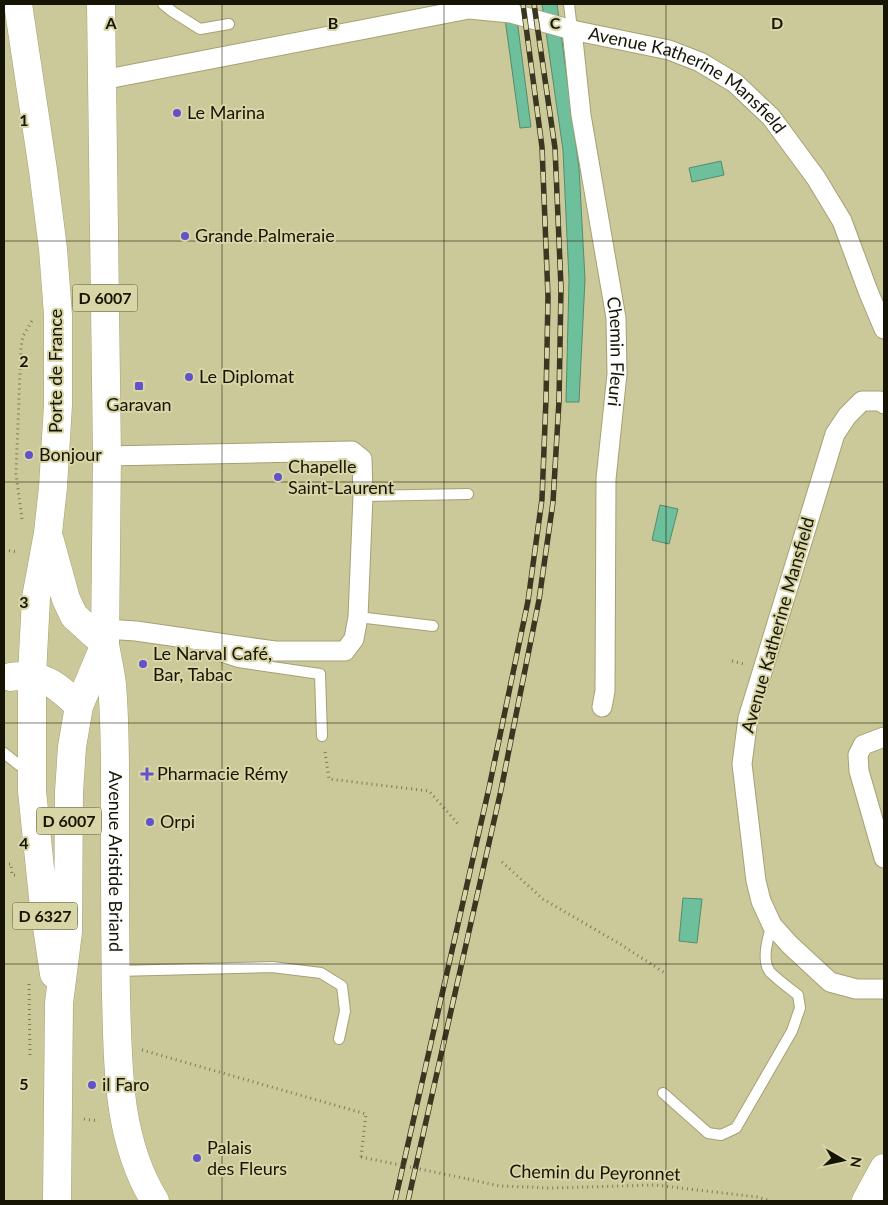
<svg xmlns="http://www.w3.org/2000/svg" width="888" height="1205" font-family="Lato,sans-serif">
<rect width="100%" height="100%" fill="#cbc899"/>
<path fill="#6ebf9c" stroke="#548c6e" d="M503,4H515L531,127L520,128Z
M542,4H557L579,168L585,279L579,402H566L569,280L563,150Z
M721,161L724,175L692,182L689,168Z
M660,505L678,509L669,544L652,540Z
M683,898L702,899L697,943L679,941Z"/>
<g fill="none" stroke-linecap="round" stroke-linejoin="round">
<g stroke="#a5a174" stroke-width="12">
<path id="lane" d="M163,4L173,12L200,29L229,24
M569,4L572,30
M363,496L468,494
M358,617L433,626
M208,642L217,655L238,662L320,674L322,736
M4,753L19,765L31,768
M116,971L272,967L321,973L342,986L345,1011L339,1039
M663,1093L708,1133L721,1135L736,1128L792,1031L800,1008L798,995C789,988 778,980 770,972C761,961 768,936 772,925"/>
</g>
<g stroke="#a5a174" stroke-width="21">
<g id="street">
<path id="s1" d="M572,30L581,115L616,318L617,374L606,479L605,691L602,707"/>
<path id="s2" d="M102,80L469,9L511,13L572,30L669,50L700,62L735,83L771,117L816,178L842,221L868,291L884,329"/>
<path d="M884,404L880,401H862L847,416L835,434L748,718L742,764L756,881L761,901L772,925L790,945L830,982L856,989H884"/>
<path d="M105,629L136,631L275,651H345L354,639L358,617L363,496L362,459L352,451L107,456"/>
<path d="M884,737L863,745L858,755L859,771L884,858"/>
</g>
</g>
<g stroke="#a5a174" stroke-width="29">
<g id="secondary">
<path id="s3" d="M105,644C107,658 111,672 112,685C116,732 115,779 115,825C115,882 115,939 116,996C118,1066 117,1140 155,1201"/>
<path d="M866,1201L884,1168"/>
</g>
</g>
<g stroke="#a5a174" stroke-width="29">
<path id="primary" d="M18,4L43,170L53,249L58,315V405L53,487L48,533L36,598L32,675V791L44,907L54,974
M50,541L66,599L74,616L105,644
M10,677C42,672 57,685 79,706
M57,1201L59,1003L68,932L69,792L72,747L79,706L105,644L107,456L101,4"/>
</g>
<path stroke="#7c7a58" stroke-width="3" stroke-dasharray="1 4" stroke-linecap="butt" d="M22,519L16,474L21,347L23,336L32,321
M4,550L18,552
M732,661L744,664
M325,752L329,779L429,791L460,826
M502,862L543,899L620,944L665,973
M4,864H11L12,875H17
M29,984L30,1056
M142,1050L366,1114L361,1157
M84,1119L99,1121
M468,1179L500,1186L551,1188L655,1185L757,1197L771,1201"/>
<use href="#lane" stroke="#fff" stroke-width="10"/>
<use href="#street" stroke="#fff" stroke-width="19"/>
<use href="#secondary" stroke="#fff" stroke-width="28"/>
<use href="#primary" stroke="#fff" stroke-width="28"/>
<g stroke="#393721" stroke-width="5.5">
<path id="rail" d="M395,1201L489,788L528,601L542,499L546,399L548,297L542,147L523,4
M408,1201L501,790L539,600L553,502L559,401L561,287L555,148L534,4"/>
</g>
<use href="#rail" stroke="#d8d5a6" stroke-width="4" stroke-dasharray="11" stroke-linecap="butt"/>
<path stroke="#7c7a58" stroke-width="3" stroke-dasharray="1 4" stroke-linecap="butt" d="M361,1157L468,1179"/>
</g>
<path fill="none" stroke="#161404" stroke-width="1" stroke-opacity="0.55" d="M222,4V1201M444,4V1201M666,4V1201M4,241H884M4,482H884M4,723H884M4,964H884"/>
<g fill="#6251ca" stroke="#d8d5a6" stroke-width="2">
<circle cx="177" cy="113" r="5"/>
<circle cx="185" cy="236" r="5"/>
<circle cx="189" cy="377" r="5"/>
<rect x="134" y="381" width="10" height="10" rx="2.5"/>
<circle cx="29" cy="455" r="5"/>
<circle cx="278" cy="477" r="5"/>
<circle cx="143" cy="664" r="5"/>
<path d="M144.5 766.5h5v5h5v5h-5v5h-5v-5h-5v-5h5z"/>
<circle cx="150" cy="822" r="5"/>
<circle cx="92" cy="1085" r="5"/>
<circle cx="197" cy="1158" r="5"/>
</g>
<g text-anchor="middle" stroke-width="4" stroke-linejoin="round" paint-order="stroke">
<g fill="#d8d5a6" stroke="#504e35" stroke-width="1">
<rect x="72.5" y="284.5" width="65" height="27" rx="4"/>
<rect x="36.5" y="807.5" width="65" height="27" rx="4"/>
<rect x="12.5" y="902.5" width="65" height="27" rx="4"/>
</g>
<g font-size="16" font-weight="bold" fill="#161404">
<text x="105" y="304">D 6007</text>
<text x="69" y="827">D 6007</text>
<text x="45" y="922">D 6327</text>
</g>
<g font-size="18" fill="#161404" stroke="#d8d5a6">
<text dy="6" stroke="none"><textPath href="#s2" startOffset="608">Avenue Katherine Mansfield</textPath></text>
<text dy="6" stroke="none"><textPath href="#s1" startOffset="325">Chemin Fleuri</textPath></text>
<text transform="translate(56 371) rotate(-90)" y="6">Porte de France</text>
<text transform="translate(778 625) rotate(-74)" y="6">Avenue Katherine Mansfield</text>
<text dy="6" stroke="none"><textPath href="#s3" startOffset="218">Avenue Aristide Briand</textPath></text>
<text transform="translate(595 1173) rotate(1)" y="6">Chemin du Peyronnet</text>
</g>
<g font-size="18" fill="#161404" stroke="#d8d5a6" text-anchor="start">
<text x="187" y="119">Le Marina</text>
<text x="195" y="242">Grande Palmeraie</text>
<text x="199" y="383">Le Diplomat</text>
<text x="139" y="411" text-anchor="middle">Garavan</text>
<text x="39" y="461">Bonjour</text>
<text x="288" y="473">Chapelle<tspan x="288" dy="21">Saint-Laurent</tspan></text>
<text x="153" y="660">Le Narval Café,<tspan x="153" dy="21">Bar, Tabac</tspan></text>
<text x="157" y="780">Pharmacie Rémy</text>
<text x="160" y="828">Orpi</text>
<text x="102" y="1091">il Faro</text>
<text x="207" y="1154">Palais<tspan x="207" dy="21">des Fleurs</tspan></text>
</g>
</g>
<g font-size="16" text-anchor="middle" font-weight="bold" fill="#161404" stroke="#d8d5a6" stroke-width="4" stroke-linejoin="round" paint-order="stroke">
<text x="111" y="29">A</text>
<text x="333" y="29">B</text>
<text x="555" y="29">C</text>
<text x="777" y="29">D</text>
<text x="24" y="126">1</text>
<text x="24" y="367">2</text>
<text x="24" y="608">3</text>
<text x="24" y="849">4</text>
<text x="24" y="1090">5</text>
</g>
<rect width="888" height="1205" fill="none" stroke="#161404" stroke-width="10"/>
<g transform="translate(843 1160) rotate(99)" stroke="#d8d5a6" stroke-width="4" paint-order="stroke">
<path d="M0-4L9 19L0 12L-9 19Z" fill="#161404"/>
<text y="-8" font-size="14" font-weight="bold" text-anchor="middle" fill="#161404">N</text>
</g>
</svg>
